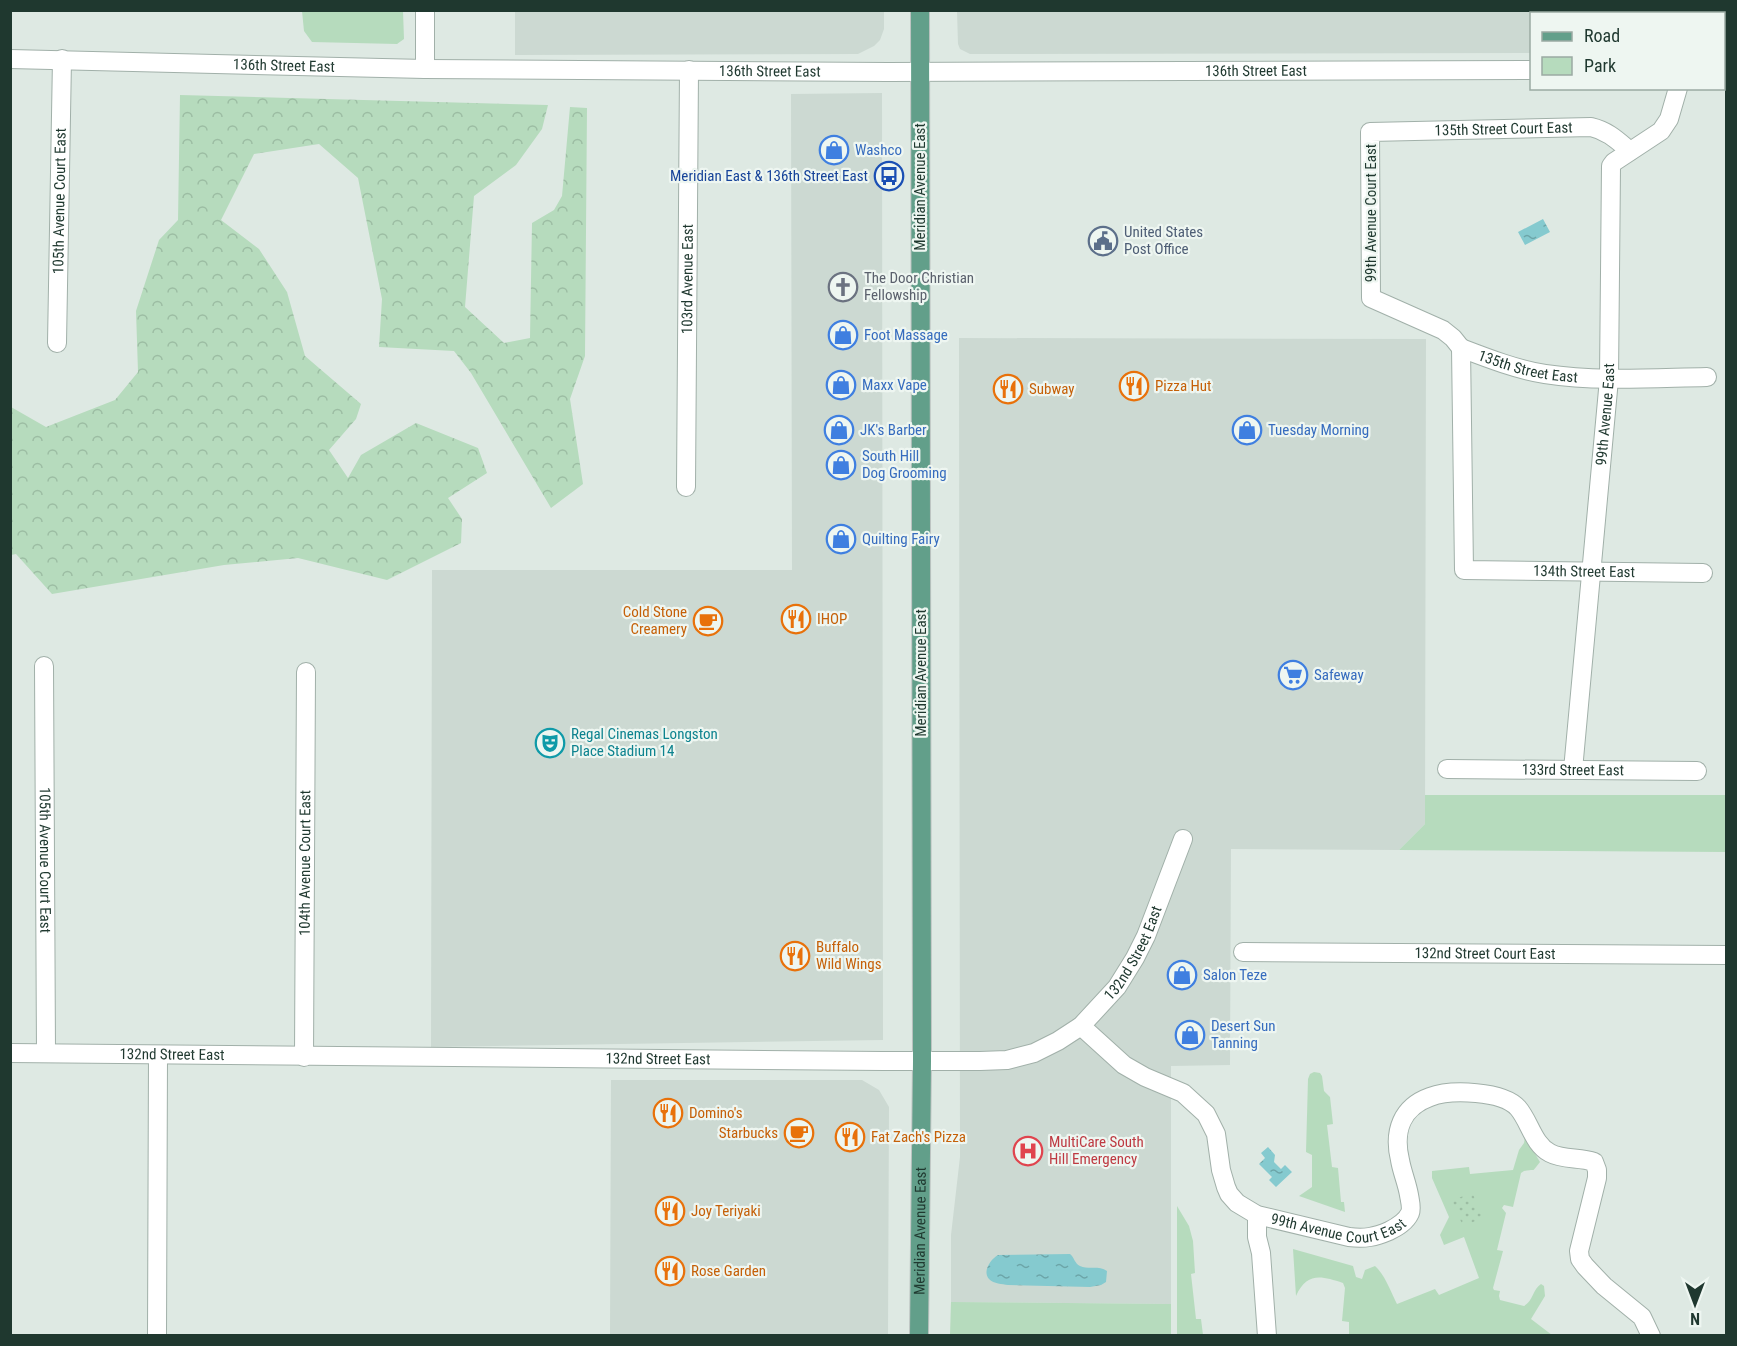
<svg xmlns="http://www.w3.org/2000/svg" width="1737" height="1346" font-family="'Roboto Condensed',sans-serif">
<defs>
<pattern id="forest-crowns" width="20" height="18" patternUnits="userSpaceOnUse" patternTransform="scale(1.5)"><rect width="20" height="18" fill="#b6dbbd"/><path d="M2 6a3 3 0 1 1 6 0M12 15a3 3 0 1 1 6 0" fill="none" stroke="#9cbda3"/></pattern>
<pattern id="park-dots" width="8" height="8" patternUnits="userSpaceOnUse" patternTransform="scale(1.5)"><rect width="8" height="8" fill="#b6dbbd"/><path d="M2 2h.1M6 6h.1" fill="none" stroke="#9cbda3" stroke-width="1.8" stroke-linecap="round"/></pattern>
<pattern id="water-ripples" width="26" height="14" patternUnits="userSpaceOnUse" patternTransform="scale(1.5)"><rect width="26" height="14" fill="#85cacf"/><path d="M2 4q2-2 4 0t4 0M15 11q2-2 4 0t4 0" fill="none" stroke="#6ca5a8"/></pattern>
</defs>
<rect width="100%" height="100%" fill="#dee9e3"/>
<path fill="#ccd9d2" d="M884,10V29L880,40L874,46L858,54L515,55V11Z
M957,11H1726V53H1724V14H1532L1531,53L978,54H970L960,49L958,44Z
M882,93L883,1040L431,1047L432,570H792L791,94Z
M959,338L1426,339L1425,824L1399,850L1231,849L1230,1065L1171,1066V1304L951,1302V1235L960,1157Z
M611,1080H862L879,1090L889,1107L888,1335H610Z"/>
<path fill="#b6dbbd" d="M302,11H403L404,39L397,44L312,42L304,31Z
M1425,795H1726V852L1399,850L1425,824Z
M1314,1072L1320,1073L1322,1076L1324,1091L1330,1097L1333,1124L1327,1125L1332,1167L1338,1168L1341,1202H1344L1345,1212L1299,1196L1312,1187V1155L1306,1152L1308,1079L1310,1074Z
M1525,1137L1540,1162C1530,1174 1538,1168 1524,1171L1521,1173L1513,1207L1504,1205L1502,1208L1506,1213L1497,1250L1503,1251L1493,1288L1494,1290L1500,1291L1499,1296L1500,1300L1524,1306C1533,1301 1533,1289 1541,1284L1544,1286L1545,1296L1531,1319L1552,1335H1349V1322L1342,1321L1345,1288L1343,1283C1321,1276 1307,1272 1296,1296L1293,1249L1353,1266L1356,1277L1362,1279L1365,1270L1375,1266C1385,1275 1391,1292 1397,1304L1435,1289L1439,1295L1479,1278L1464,1237L1444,1245L1440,1235L1449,1217L1432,1178V1171L1469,1167L1470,1174L1513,1170L1519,1150L1524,1143Z
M1177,1206L1189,1226L1193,1241L1195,1273L1191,1274L1196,1319H1201L1203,1335H1177Z
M951,1302L1171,1304V1335H950Z"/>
<path fill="url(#forest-crowns)" d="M180,95L548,105L542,129L516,165L474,196L465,307L504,343L530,338L532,223L554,210L562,196L570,107L587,108L585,356L570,399L583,484L551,508L471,373L454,351L379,347L382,299L358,178L319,144L254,154L221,220L259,249L287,292L305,356L361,404L356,419L329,450L348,478L361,455L416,423L478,448L487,473L448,498L462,519L461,543L387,580L298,558L224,565L52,594L16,554L11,555V407L46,427L115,400L138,372L136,311L159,240L178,220Z"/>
<path fill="url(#park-dots)" d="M1472,1192L1483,1218L1463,1226L1452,1201Z"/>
<path fill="url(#water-ripples)" d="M1543,219L1550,232L1525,245L1518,232Z
M1268,1147L1275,1155L1274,1162L1281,1169L1285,1165L1292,1172L1276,1187L1269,1180L1272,1177L1259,1164L1265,1158L1261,1153Z
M1070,1254C1074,1257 1075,1264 1080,1266C1089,1270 1099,1265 1107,1271L1106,1282L1101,1285L1090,1287L1008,1285C1002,1284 994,1284 989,1279C982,1271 991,1259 998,1255Z"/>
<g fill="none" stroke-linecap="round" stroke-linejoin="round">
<g stroke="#a1b0a9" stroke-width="20">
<g id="minor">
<path d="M425,10V69"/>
<path id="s1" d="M57,343L62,59"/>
<path id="s2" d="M1461,348L1453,338L1443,330L1371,298L1370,132L1591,127C1608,131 1617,140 1630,151"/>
<path id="s3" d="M1461,348L1464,570L1703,573"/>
<path id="s4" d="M1461,348C1487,358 1518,370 1545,374C1598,382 1653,378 1707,377"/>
<path id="s5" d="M686,487L689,70"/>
<path id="s6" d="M44,666L46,1053"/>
<path id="s7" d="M1447,769L1697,771"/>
<path id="s8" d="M1573,770L1609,379L1611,166L1614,162L1661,131L1669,119L1678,88"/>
<path id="s9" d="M1243,952L1726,955"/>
<path id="s10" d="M1081,1026L1124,1065L1145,1077L1183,1093L1206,1114L1216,1134L1221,1170L1226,1187L1229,1194L1237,1203L1257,1215L1349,1237C1365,1239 1375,1237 1389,1231C1397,1227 1406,1222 1410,1213C1412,1208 1410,1201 1409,1195C1407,1183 1402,1172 1400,1160C1393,1131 1402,1107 1430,1097C1451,1089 1503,1091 1518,1108C1530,1122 1533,1144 1550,1153C1563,1160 1580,1157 1594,1162L1597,1170V1178L1579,1251L1580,1259L1585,1266L1604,1286L1642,1317L1651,1336"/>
<path id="s11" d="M10,1053L883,1061H980L1007,1060L1034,1053L1058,1041L1081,1026L1117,987L1135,958L1146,936L1183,839"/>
<path id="s12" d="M304,1057L306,672"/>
<path d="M1257,1215V1237L1261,1253L1267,1336"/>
<path d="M157,1336L158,1055"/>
</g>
</g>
<g stroke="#a1b0a9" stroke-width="20">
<g id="tertiary">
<path id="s13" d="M10,59L425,69L888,72L1532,70"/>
<path d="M1724,70H1726"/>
</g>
</g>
<g stroke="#bcc3c1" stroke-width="20">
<g id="primary">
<path id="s14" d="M919,1336L922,1061L920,10"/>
</g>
</g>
<use href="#minor" stroke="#fff" stroke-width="18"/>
<use href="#tertiary" stroke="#fff" stroke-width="18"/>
<use href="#primary" stroke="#629f8a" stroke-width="18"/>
</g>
<defs>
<g id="shop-ring" transform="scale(1.5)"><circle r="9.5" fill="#eef6f1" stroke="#3f7fe0" stroke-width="1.5"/><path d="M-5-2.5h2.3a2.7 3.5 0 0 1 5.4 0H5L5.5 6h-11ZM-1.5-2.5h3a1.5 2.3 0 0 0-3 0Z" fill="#3f7fe0"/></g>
<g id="bus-ring" transform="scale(1.5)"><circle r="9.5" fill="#eef6f1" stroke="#1a4fb4" stroke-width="1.5"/><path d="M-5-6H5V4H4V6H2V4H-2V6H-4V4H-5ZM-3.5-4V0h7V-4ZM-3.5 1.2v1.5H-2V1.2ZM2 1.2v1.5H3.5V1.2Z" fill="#1a4fb4"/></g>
<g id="civic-ring" transform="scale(1.5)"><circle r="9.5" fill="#eef6f1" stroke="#5c6f8a" stroke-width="1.5"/><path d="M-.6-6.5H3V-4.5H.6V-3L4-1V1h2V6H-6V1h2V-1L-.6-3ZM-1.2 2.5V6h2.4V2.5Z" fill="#5c6f8a"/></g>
<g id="church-ring" transform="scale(1.5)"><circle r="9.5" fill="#eef6f1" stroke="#6b7280" stroke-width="1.5"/><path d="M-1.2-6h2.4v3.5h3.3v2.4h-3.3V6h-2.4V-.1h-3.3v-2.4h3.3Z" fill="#6b7280"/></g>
<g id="restaurant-ring" transform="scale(1.5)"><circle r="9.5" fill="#eef6f1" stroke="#e8710a" stroke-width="1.5"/><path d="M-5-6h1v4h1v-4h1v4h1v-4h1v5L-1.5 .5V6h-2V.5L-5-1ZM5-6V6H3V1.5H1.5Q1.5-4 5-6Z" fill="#e8710a"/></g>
<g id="cafe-ring" transform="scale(1.5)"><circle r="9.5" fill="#eef6f1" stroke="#e8710a" stroke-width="1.5"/><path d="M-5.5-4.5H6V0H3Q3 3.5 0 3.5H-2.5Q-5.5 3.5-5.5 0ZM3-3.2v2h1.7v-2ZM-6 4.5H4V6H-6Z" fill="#e8710a"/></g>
<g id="supermarket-ring" transform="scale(1.5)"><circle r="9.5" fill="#eef6f1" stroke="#3f7fe0" stroke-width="1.5"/><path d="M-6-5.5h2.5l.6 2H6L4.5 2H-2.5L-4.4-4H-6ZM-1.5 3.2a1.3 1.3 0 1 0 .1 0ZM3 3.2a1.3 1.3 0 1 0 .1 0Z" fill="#3f7fe0"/></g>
<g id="theatre-ring" transform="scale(1.5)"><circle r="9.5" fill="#eef6f1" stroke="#0f9aa8" stroke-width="1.5"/><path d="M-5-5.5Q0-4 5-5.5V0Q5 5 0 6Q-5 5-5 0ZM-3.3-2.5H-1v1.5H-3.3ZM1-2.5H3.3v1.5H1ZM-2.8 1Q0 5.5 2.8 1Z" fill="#0f9aa8"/></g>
<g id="hospital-ring" transform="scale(1.5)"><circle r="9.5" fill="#eef6f1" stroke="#e0444e" stroke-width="1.5"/><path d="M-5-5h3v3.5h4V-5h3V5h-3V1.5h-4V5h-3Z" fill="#e0444e"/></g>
</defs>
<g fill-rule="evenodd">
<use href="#shop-ring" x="834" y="150"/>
<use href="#bus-ring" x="889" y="176"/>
<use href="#civic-ring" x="1103" y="241"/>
<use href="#church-ring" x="843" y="287"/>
<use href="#shop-ring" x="843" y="335"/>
<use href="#shop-ring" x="841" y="385"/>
<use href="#restaurant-ring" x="1134" y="386"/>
<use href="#restaurant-ring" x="1008" y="389"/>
<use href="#shop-ring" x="839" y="430"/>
<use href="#shop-ring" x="1247" y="430"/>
<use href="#shop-ring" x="841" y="465"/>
<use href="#shop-ring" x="841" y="539"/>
<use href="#restaurant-ring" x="796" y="619"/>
<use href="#cafe-ring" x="708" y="621"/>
<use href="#supermarket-ring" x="1293" y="675"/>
<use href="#theatre-ring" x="550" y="743"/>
<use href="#restaurant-ring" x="795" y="956"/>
<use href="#shop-ring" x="1182" y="975"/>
<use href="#shop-ring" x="1190" y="1035"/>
<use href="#restaurant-ring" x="668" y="1113"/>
<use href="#cafe-ring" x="799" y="1133"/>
<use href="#restaurant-ring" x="850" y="1137"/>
<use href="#hospital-ring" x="1028" y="1151"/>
<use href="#restaurant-ring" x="670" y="1211"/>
<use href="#restaurant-ring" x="670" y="1271"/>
</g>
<g text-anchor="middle" stroke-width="4.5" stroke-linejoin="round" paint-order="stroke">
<g font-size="15" fill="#1f382f" stroke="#eef6f1">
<text dy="5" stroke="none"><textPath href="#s13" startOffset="274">136th Street East</textPath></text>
<text dy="5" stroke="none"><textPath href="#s13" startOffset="760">136th Street East</textPath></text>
<text dy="5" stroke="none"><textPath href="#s13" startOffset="1246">136th Street East</textPath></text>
<text dy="5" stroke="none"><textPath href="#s2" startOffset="404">135th Street Court East</textPath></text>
<text transform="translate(920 187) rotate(-90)" y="5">Meridian Avenue East</text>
<text dy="5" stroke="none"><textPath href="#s1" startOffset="142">105th Avenue Court East</textPath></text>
<text transform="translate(1371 213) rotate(-90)" y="5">99th Avenue Court East</text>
<text dy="5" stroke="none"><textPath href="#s5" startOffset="208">103rd Avenue East</textPath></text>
<text dy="5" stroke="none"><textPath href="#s4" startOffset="70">135th Street East</textPath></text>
<text dy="5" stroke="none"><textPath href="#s8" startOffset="357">99th Avenue East</textPath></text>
<text dy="5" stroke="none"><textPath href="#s3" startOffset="342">134th Street East</textPath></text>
<text transform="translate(921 673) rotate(-90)" y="5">Meridian Avenue East</text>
<text dy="5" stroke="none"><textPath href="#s7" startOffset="126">133rd Street East</textPath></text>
<text dy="5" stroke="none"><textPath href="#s6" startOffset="194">105th Avenue Court East</textPath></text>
<text dy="5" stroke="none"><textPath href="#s12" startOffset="194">104th Avenue Court East</textPath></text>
<text dy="5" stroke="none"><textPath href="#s11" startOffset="1170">132nd Street East</textPath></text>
<text dy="5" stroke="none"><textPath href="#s9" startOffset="242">132nd Street Court East</textPath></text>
<text dy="5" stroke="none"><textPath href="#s11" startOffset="162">132nd Street East</textPath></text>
<text dy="5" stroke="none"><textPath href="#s11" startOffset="648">132nd Street East</textPath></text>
<text dy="5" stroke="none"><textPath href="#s10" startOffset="358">99th Avenue Court East</textPath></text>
<text dy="5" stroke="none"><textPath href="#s14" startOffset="105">Meridian Avenue East</textPath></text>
</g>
<g font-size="15" fill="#366cbe" stroke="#eef6f1" text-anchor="start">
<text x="855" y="155">Washco</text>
<text x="864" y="340">Foot Massage</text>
<text x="862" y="390">Maxx Vape</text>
<text x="860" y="435">JK's Barber</text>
<text x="1268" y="435">Tuesday Morning</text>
<text x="862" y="461">South Hill<tspan x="862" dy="17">Dog Grooming</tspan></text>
<text x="862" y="544">Quilting Fairy</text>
<text x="1314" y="680">Safeway</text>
<text x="1203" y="980">Salon Teze</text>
<text x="1211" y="1031">Desert Sun<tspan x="1211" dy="17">Tanning</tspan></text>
</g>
<g font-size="15" fill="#164399" stroke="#eef6f1" text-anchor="end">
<text x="868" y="181">Meridian East &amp; 136th Street East</text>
</g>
<g font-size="15" fill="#4e5e75" stroke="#eef6f1" text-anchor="start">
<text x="1124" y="237">United States<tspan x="1124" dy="17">Post Office</tspan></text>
</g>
<g font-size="15" fill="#5b616d" stroke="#eef6f1" text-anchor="start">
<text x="864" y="283">The Door Christian<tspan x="864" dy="17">Fellowship</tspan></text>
</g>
<g font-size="15" fill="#c56008" stroke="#eef6f1" text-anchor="start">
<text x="1155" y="391">Pizza Hut</text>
<text x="1029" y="394">Subway</text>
<text x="687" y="617" text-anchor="end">Cold Stone<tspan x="687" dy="17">Creamery</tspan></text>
<text x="817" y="624">IHOP</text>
<text x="816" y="952">Buffalo<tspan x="816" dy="17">Wild Wings</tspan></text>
<text x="689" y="1118">Domino's</text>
<text x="778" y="1138" text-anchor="end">Starbucks</text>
<text x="871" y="1142">Fat Zach's Pizza</text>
<text x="691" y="1216">Joy Teriyaki</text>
<text x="691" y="1276">Rose Garden</text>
</g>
<g font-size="15" fill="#0d838f" stroke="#eef6f1" text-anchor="start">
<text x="571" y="739">Regal Cinemas Longston<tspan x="571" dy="17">Place Stadium 14</tspan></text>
</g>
<g font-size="15" fill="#be3a42" stroke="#eef6f1" text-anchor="start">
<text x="1049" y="1147">MultiCare South<tspan x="1049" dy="17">Hill Emergency</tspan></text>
</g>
</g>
<rect width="1737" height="1346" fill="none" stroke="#1f382f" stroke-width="24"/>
<rect x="1530" y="12" width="195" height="78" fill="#eef6f1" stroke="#9baaa3" stroke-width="1.5"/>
<rect x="1542" y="32" width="30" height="9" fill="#629f8a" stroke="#9baaa3" stroke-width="1.5"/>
<text x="1584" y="42" font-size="18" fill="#1f382f">Road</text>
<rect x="1542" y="57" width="30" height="18" fill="#b6dbbd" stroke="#9baaa3" stroke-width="1.5"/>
<text x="1584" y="72" font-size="18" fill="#1f382f">Park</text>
<g transform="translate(1695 1304) rotate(180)" stroke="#eef6f1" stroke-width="4.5" paint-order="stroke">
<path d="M0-4.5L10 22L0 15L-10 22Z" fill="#1f382f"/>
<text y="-9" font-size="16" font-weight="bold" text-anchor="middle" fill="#1f382f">N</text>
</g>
</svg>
